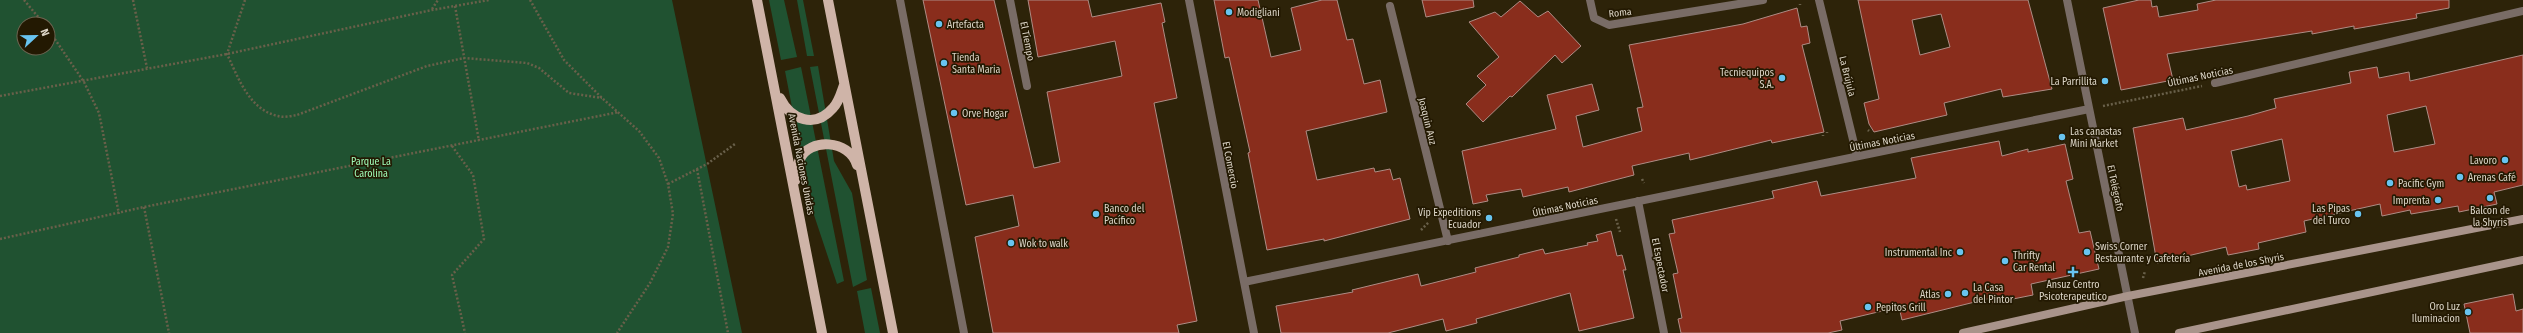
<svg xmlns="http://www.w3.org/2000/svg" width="2523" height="333" font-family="'Fira Sans Condensed',sans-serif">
<rect width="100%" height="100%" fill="#2d2309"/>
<path fill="#205231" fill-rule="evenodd" d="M0,0H672L742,333H0ZM24,24H48V48H24Z
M769,0H784L797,57L781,60Z
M797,0H803L814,56H807Z
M818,66L834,161L852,193L867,280L853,287L810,67Z
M801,67L844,281L837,284L811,206L785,71Z
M871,288L880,333H865L857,291Z"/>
<path fill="#892d1c" stroke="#ae8c85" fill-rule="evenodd" d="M923,0H994L1034,168L1060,162L1047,92L1122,76L1115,41L1038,57L1028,0H1088L1092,17L1161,3L1165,22L1162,23L1177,98L1154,103L1197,321L1177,325L1179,333H993L975,237L1019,226L1013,195L966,205Z
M1214,0H1258L1271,57L1301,50L1291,8L1322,0H1337L1347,40L1353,39L1364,84L1380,80L1387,112L1306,131L1317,180L1374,168L1375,172L1390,169L1393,180L1400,178L1410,219L1324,241V239L1267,250L1248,153L1250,152L1229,57L1225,58Z
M1422,0H1473L1474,7L1426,17Z
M1858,0H2028L2052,89L2003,97L2001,89L1944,103L1947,115L1874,132L1869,124L1864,103L1879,99ZM1941,14L1950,47L1920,55L1912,20Z
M2139,0H2151L2152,7L2157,6L2159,17L2198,10L2197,4L2216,0H2449V8L2416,14L2417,18L2354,29V26L2312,34V31L2167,54L2173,80L2121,90L2103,8Z
M1520,1L1538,17L1548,11L1581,46L1562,63L1555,55L1512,97L1510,96L1483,122L1466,104L1486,85L1477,76L1499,57L1469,22L1495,12L1501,17Z
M1797,8L1801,27L1807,26L1810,43L1802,45L1824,132L1772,143L1771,140L1690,160L1689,153L1632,166L1634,175L1569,192L1568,187L1523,197L1521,189L1486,195L1488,201L1473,204L1462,151L1556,129L1547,95L1592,84L1599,110L1576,116L1583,147L1642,131L1637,108L1643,107L1629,45L1743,24Z
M2523,55V185L2494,192L2497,204L2459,212L2458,206L2411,214L2410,210L2382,216L2380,204L2304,221L2306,232L2258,243L2259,249L2228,255L2226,247L2157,263L2133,128L2183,118L2186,130L2248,116L2276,108L2274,99L2351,83L2349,72L2377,67L2379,78L2409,72L2410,81ZM2426,106L2435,144L2394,152L2387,115ZM2282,139L2290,181L2247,190L2246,185L2239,187L2231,151Z
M1999,141L2002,156L2028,149V152L2065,144L2073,179L2066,181L2079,233L2090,231L2099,269L2031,284L2033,295L1993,303L1991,298L1902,320L1899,307L1840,321L1842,330L1828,333H1681L1678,319L1682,318L1673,274L1678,273L1669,234L1675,233L1672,220L1774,198L1772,191L1817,181L1821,196L1916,178L1911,158Z
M1611,231L1617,256L1622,255L1626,270H1623L1634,318L1579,331L1570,293L1476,319L1477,323L1446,331L1443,319L1388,333H1281L1276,306L1353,292L1352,290L1418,274L1421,286L1476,272L1475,268L1519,257V255L1543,249L1545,254L1588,245L1587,243L1598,241L1596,235Z
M2513,294L2516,311L2523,309V333H2470L2464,304Z"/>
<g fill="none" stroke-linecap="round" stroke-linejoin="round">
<path stroke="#69604a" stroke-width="2.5" stroke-dasharray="2 2" stroke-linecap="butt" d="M24,0L44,24
M133,0L147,68
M245,0L227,54C238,77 249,110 278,116C283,118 291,116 297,115L427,66L464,58L527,63L539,68L569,93L602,98
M530,0L564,60L602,98L639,131L659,158L668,184L673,214L668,247L650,283L617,333
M1800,5V4
M455,6L479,141
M432,9L438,0
M48,29L84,82L99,113L119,214
M0,96L227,54L432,10L489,0
M2103,106L2202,86
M1868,130L1869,131
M1827,132V133
M1823,135V136
M452,146L473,175L484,239L452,275L465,333
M697,169L728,333
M1642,179L1644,183
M668,184L707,164L735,144
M144,207L169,333
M1456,216L1463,217
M1616,219L1620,232
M1421,230L1429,222
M0,239L144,207L619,112
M2143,278L2145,271"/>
<path stroke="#796c66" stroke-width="8" d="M900,0L964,333"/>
<path stroke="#796c66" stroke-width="8" d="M1010,0L1027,86
M1189,0L1254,333
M1590,0L1594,18L1609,25L1763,0
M1819,0L1857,156
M2067,0L2135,333
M1390,6L1448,241
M2215,83L2523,11
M1638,201L1664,333
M1244,282L2089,109"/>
<path stroke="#a9948b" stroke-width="8" d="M1963,333L2128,296L2523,219
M2179,333L2523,260"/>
<path stroke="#cfb4a8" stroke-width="10" d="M757,0L822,333
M828,0L893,333
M780,98C791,120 815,129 833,108C839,102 841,93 844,85
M796,180C797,174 797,165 800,159C809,138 849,139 857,165"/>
</g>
<g fill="#68c4f0" stroke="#231902" stroke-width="1.5">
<circle cx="1229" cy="12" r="4"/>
<circle cx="939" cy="24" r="4"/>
<circle cx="944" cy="63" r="4"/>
<circle cx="1782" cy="78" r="4"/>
<circle cx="2105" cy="81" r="4"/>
<circle cx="954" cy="113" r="4"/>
<circle cx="2062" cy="137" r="4"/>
<circle cx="2505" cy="160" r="4"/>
<circle cx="2460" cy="177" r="4"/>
<circle cx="2390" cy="183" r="4"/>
<circle cx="2490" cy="198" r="4"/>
<circle cx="2438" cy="200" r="4"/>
<circle cx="1096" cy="214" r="4"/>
<circle cx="2358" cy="214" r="4"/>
<circle cx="1489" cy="218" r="4"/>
<circle cx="1011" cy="243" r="4"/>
<circle cx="1960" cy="252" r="4"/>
<circle cx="2087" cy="252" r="4"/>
<circle cx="2005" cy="261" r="4"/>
<path d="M2071 266h4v4h4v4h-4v4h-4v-4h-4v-4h4z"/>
<circle cx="1965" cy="293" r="4"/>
<circle cx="1948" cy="294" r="4"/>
<circle cx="1868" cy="307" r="4"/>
<circle cx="2468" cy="312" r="4"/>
</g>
<g text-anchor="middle" stroke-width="3.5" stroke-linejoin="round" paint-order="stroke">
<g font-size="10" fill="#dcd5c7" stroke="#231902" text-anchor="start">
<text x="1237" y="16">Modigliani</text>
<text x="947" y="28">Artefacta</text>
<text x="952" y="61">Tienda<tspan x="952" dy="12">Santa Maria</tspan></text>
<text x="1774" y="76" text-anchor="end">Tecniequipos<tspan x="1774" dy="12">S.A.</tspan></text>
<text x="2097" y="85" text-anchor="end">La Parrillita</text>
<text x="962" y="117">Orve Hogar</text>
<text x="2070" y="135">Las canastas<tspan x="2070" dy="12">Mini Market</tspan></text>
<text x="2497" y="164" text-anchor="end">Lavoro</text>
<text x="2468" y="181">Arenas Café</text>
<text x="2398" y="187">Pacific Gym</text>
<text x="2430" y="204" text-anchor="end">Imprenta</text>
<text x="1104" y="212">Banco del<tspan x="1104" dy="12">Pacífico</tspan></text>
<text x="2350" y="212" text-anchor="end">Las Pipas<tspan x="2350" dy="12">del Turco</tspan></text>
<text x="2490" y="214" text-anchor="middle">Balcon de<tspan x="2490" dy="12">la Shyris</tspan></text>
<text x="1481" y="216" text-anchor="end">Vip Expeditions<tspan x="1481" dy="12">Ecuador</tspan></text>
<text x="1019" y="247">Wok to walk</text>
<text x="2095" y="250">Swiss Corner<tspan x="2095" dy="12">Restaurante y Cafetería</tspan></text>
<text x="1952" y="256" text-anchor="end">Instrumental Inc</text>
<text x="2013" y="259">Thrifty<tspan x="2013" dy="12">Car Rental</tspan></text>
<text x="2073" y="288" text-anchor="middle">Ansuz Centro<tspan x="2073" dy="12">Psicoterapeutico</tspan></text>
<text x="1973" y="291">La Casa<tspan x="1973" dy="12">del Pintor</tspan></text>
<text x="1940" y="298" text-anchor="end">Atlas</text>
<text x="2460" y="310" text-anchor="end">Oro Luz<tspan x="2460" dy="12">Iluminacion</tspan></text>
<text x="1876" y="311">Pepitos Grill</text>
</g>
<g font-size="10" fill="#dcd5c7" stroke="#231902">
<text transform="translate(1620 12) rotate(-6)" y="4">Roma</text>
<text transform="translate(1028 41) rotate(79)" y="4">El Tiempo</text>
<text transform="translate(1848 76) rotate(76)" y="4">La Brújula</text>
<text transform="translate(2200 76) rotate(-12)" y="4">Últimas Noticias</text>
<text transform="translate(1428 121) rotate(76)" y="4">Joaquin Auz</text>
<text transform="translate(1882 141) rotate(-11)" y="4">Últimas Noticias</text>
<text transform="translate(802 164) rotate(79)" y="4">Avenida Naciones Unidas</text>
<text transform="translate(1231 165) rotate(79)" y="4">El Comercio</text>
<text transform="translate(2116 188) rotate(78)" y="4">El Telégrafo</text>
<text transform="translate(1565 206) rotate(-12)" y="4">Últimas Noticias</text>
<text transform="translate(2241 264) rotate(-11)" y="4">Avenida de los Shyris</text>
<text transform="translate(1661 265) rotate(79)" y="4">El Espectador</text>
</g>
<g font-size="10" fill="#9ffbb8" stroke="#231902">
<text x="371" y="165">Parque La<tspan x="371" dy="12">Carolina</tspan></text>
</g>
</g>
<g transform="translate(36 36) rotate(68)"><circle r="19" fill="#231902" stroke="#6d6451"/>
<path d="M0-3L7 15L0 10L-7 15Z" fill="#68c4f0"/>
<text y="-6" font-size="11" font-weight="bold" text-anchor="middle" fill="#dcd5c7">N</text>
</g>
</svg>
